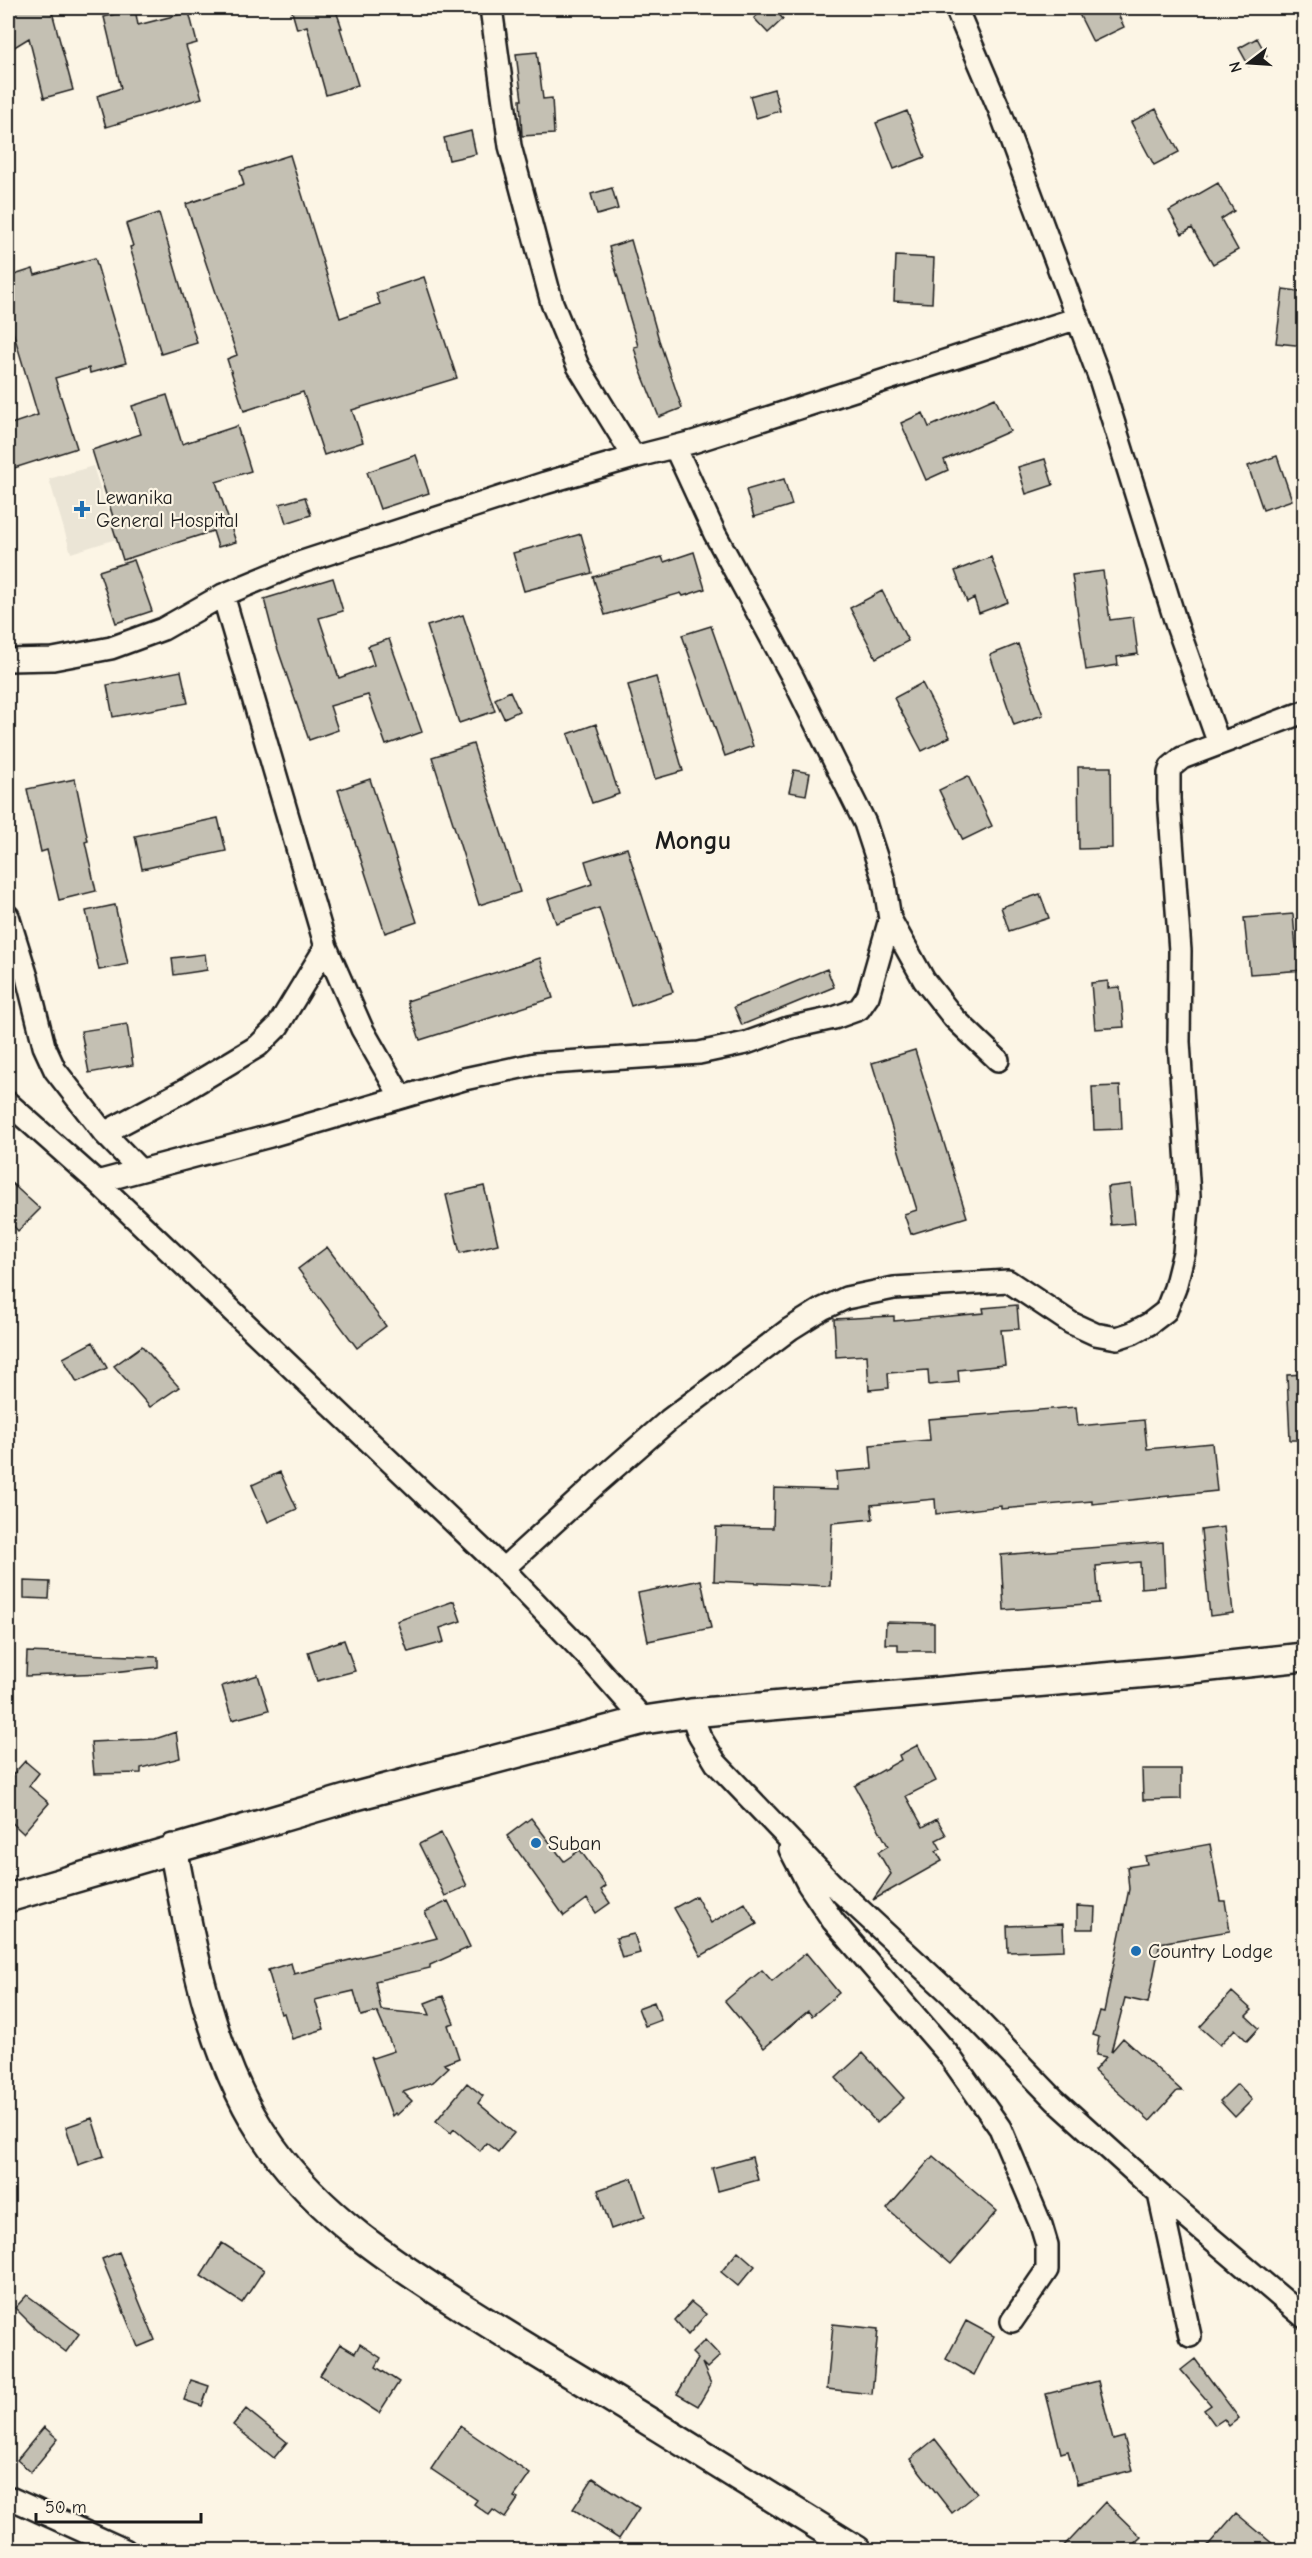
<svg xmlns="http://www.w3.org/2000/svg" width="1312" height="2558" font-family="'Comic Neue',sans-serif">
<rect width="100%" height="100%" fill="#fcf5e5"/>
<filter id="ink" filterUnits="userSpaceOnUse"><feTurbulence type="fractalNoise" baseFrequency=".0167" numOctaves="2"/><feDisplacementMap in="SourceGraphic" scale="12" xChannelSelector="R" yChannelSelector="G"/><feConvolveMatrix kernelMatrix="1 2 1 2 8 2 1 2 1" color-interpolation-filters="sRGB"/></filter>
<g filter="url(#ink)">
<path fill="#ebe5d6" d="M93,466L116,539L71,553L49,479Z"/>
<path fill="#c4c0b3" stroke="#1c1c1c" stroke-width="1.5" d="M8,8H51L73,90L44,98L29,38L8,51Z
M291,8H335L342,28H340L358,85L326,95L307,26L297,29Z
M765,8H773L783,19L768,33L754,18Z
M1076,8H1115L1124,27L1093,42Z
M135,9L138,25L189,12L197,43L186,46L202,98L106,127L97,96L121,88L104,17Z
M1257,38L1267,56L1249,66L1239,48Z
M537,52L543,99L552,98L554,134L522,136L520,100H522L516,54Z
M774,89L780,111L756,118L750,96Z
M1156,109L1179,152L1154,165L1131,122Z
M907,111L925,157L894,169L876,123Z
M471,131L476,154L449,160L444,138Z
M290,155L340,318L380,304L376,293L424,277L457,378L352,410L363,442L324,455L303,392L244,411L227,359L237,355L186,204L244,185L240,171Z
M1218,183L1234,211L1221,219L1238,250L1213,264L1192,228L1182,234L1169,211Z
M612,188L618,209L597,215L591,194Z
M159,213L197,343L161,354L130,247L133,246L126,224Z
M631,240L659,340L682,408L659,417L640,369L634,347L638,346L609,247Z
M896,256L934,258L932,303L894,301Z
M95,258L126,363L90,373L89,368L55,378L77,448L8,470V425L38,415L8,315V277L33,269L35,275Z
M1283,289L1305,292V346L1276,343Z
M167,395L182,444L237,426L251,471L216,482L236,542L218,547L213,531L123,560L111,521L114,520L92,450L141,434L132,406Z
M995,398L1010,431L944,460L948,470L926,480L901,423L923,413L929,427Z
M416,455L429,493L380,509L367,472Z
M1277,456L1292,500L1263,510L1248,466Z
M1045,459L1053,485L1026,494L1018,467Z
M784,479L792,505L754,517L746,490Z
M305,497L311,515L286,523L280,504Z
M581,534L592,573L524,591L513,553Z
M694,552L705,589L683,596L681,593L605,615L593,577L662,557L664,562Z
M991,557L1008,602L979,613L974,598L967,602L955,571Z
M134,560L152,611L116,623L99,571Z
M1103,571L1110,620L1133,617L1138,654L1117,657L1118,665L1086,670L1072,575Z
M333,578L343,611L319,618L339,678L374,665L368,646L389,639L422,732L386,745L368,695L330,706L338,730L309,740L275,641L264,599Z
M882,591L908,641L876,658L850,608Z
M463,615L495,711L459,723L427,626Z
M711,626L753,746L725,756L682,635Z
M1018,644L1043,715L1014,725L990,655Z
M181,671L188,703L113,717L107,685Z
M656,677L683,771L655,779L628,685Z
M922,683L950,737L922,751L894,698Z
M510,691L519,711L504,718L495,699Z
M596,724L619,794L592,803L568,734Z
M473,744L520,892L479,905L432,757Z
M1078,767H1111L1112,848L1079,849Z
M794,770L810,773L806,795L789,792Z
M968,776L992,826L963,840L939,790Z
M75,779L88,841L85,842L96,891L59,900L47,850L41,852L27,789Z
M370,779L417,922L385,933L338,790Z
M218,818L226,851L142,869L135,836Z
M627,848L673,992L631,1006L599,908L556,923L548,899L592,884L585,861Z
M1040,894L1049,918L1009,931L1001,907Z
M115,905L128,964L99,970L86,911Z
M1293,914L1296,948L1305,947V970L1250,974L1244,918Z
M205,954L207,970L174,975L172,958Z
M540,958L553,998L420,1040L407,1001Z
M827,969L834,987L742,1025L734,1007Z
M1108,981V988L1120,987L1124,1027L1095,1029L1091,983Z
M127,1024L133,1065L89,1073L81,1031Z
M915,1050L967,1217L911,1234L904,1214L917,1210L872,1063Z
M1120,1086L1122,1129L1094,1130L1092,1087Z
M8,1180L40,1209L18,1231L8,1220Z
M1131,1184L1135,1223L1111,1225L1107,1187Z
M484,1186L498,1244L460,1253L446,1195Z
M327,1247L386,1326L357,1348L298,1269Z
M1017,1305L1019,1329L1001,1330L1005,1365L958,1370L959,1382L929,1385L928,1370L888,1373L889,1388L869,1390L867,1355L836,1357L834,1319L894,1316V1321L984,1313L983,1308Z
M93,1342L107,1368L77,1382L63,1358Z
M142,1346L179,1387L150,1407L114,1366Z
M1305,1374V1440H1290L1287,1375Z
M1076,1407L1078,1426L1144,1420L1147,1449L1212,1443L1217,1491L1092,1504V1501L1001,1509V1506L936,1514L935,1499L871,1505L873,1519L832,1523L830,1586L714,1581L716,1527L773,1528L774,1488L837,1490L836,1472L872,1469L870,1445L930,1440L928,1419Z
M280,1472L297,1509L268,1522L252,1485Z
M1224,1527L1233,1613L1210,1616L1201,1530Z
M1163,1542L1165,1586L1141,1588L1140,1562L1096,1566L1099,1603L1004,1610L1001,1555Z
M701,1580L711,1628L648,1641L638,1593Z
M24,1581L50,1582L49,1599L24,1598Z
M454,1601L461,1621L440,1628L444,1642L408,1652L397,1621Z
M886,1622L934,1623V1651H898V1644H885Z
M344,1640L355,1671L317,1681L308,1652Z
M27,1652L158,1657V1667L104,1673L26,1676Z
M258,1675L269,1710L232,1720L222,1686Z
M176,1732L180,1758L141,1768V1773L94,1774L91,1742L155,1739Z
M918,1745L936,1781L906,1796L923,1827L937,1819L946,1835L936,1840L941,1849L936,1851L942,1861L873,1900L891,1874L878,1852L888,1846L855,1786L901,1760L899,1755Z
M25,1761L39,1773L29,1786L49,1803L23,1833L8,1819V1780Z
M1142,1769H1181V1799L1143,1800Z
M531,1818L564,1861L580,1850L606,1886L601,1890L610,1903L596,1913L587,1899L564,1916L507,1836Z
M441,1833L467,1886L445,1896L419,1844Z
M1210,1844L1220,1901H1225L1230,1931L1160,1943L1148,2003L1125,1998L1111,2052L1123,2038L1182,2091H1177L1150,2121L1094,2071L1106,2057L1096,2055L1099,2037L1093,2035L1100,2011L1104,2012L1129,1889L1127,1867L1147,1864L1145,1856Z
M696,1896L711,1923L745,1903L757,1924L701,1956L674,1908Z
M448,1901L470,1947L430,1965V1968L375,1981L381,2010L430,2015L425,2003L443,1996L454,2023L448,2025L459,2058L444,2064L449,2067L433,2082L403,2092L412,2101L397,2115L395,2113L392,2116L371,2056L373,2058L394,2051L377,2012L361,2016L354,1991L315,2000L324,2029L292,2039L284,2013L281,2014L268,1970L291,1963L294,1974L437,1938L425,1912Z
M1077,1906L1095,1907L1094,1929H1077Z
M1063,1924L1064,1950L1008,1952L1007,1926Z
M634,1934L640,1953L622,1958L616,1938Z
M806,1953L839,1993L812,2016L808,2011L764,2048L725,2001L762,1970L772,1981Z
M1232,1992L1252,2010L1246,2016L1259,2028L1247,2041L1235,2029L1220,2045L1200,2027Z
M654,2002L661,2020L645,2026L638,2008Z
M863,2053L904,2098L877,2123L836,2078Z
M467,2083L483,2096L478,2103L514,2133L498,2152L486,2143L480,2151L454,2129L451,2133L436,2121Z
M1237,2084L1252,2100L1235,2117L1220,2101Z
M92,2118L104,2156L78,2165L66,2127Z
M933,2156L997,2211L951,2264L887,2209Z
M752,2157L758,2180L718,2191L712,2168Z
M632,2178L645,2217L611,2229L598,2190Z
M222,2243L264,2270L242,2303L201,2276Z
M738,2251L755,2266L738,2286L721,2272Z
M119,2252L155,2340L138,2347L102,2259Z
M27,2295L79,2334L66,2352L37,2330L15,2308Z
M691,2302L706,2314L688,2335L675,2320Z
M966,2321L994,2336L974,2375L946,2359Z
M833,2324L878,2329L872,2394L827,2389Z
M705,2340L720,2356L707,2368L702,2363L711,2384L698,2406L677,2394L698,2359L692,2353Z
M340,2344L355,2353L360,2344L381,2358L376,2367L399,2382L379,2413L320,2375Z
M1195,2359L1239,2418L1229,2426L1224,2419L1215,2425L1204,2410L1211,2405L1181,2370Z
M191,2380L209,2386L202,2406L184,2400Z
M1098,2381L1113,2440L1124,2437L1133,2470L1077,2484L1068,2451L1061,2453L1046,2394Z
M246,2409L287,2442L274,2458L233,2425Z
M460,2426L530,2474L514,2497L518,2499L505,2518L493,2510L489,2515L474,2504L477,2500L431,2469Z
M44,2427L58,2439L31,2472L17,2460Z
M935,2439L977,2493L952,2513L910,2459Z
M593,2478L639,2508L619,2539L573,2509Z
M1105,2502L1141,2537L1127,2550H1060Z
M1236,2513L1280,2550H1204Z"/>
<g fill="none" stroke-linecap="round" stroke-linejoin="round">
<g stroke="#1c1c1c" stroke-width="26">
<path id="minor" d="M491,8L510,146L552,303L578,366L634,457
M675,447L715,534L792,676L865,823L884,881L890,919L924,980L954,1018L998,1060
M223,595L326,947L362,1029L401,1097
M8,660L53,659L111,648L163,629L223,595L302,562L545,483L634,457L693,442L1078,318
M1219,744L1304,712
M8,916L27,977L44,1046L55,1070L104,1133
M8,1103L97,1182L503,1569L588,1657L644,1720
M139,1169L104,1133L183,1091L258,1046L278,1026L326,947
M97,1182L270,1136L464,1079L535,1064L699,1053L746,1043L788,1028L834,1018L859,1009L868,996L890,919
M503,1569L597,1483L669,1420L790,1329L822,1309L846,1298L894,1288L1008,1281L1071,1323L1095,1334L1117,1338L1132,1333L1149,1324L1166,1311L1175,1288L1184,1252L1189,1196L1179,1042L1180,951L1169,799V773L1171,767L1182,758L1219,744L1176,623L1100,379L1000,111L956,8
M691,1713L700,1737L716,1763L832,1884L966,2008L1055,2100L1159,2194L1304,2317
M790,1849L808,1884L833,1921L948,2054L1000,2128L1041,2225L1047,2245V2270L1012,2321
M1159,2194L1190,2336
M8,2497L125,2550"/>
</g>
<g stroke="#1c1c1c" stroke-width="32">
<path id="major" d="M173,1848C192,1947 211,2063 271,2146C321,2216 393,2263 464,2308C505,2334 546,2359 588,2384C678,2439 768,2495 857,2550
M8,1898L356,1796L644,1720L691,1713L1183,1670L1304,1657"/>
</g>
<use href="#minor" stroke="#fcf5e5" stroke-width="21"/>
<use href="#major" stroke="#fcf5e5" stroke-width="27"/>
</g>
</g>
<g fill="#1f6fb2" stroke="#fcf5e5" stroke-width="2">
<path d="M79 500h6v6h6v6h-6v6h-6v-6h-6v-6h6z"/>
<circle cx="536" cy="1843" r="6"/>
<circle cx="1136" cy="1951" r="6"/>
</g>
<g text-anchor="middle" stroke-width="4.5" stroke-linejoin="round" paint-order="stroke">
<g font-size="20" fill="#1c1c1c" stroke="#fcf5e5" text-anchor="start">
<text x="96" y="504">Lewanika<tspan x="96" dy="23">General Hospital</tspan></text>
<text x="548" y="1850">Suban</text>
<text x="1148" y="1958">Country Lodge</text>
</g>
<g font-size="26" font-weight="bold" fill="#1c1c1c" stroke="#fcf5e5">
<text x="693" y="849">Mongu</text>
</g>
</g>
<rect width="1312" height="2558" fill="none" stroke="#fcf5e5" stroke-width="30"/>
<rect x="15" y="15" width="1282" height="2528" fill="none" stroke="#1c1c1c" stroke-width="2" filter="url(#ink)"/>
<g transform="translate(1249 63) rotate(253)" stroke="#fcf5e5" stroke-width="4.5" paint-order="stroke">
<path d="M0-4.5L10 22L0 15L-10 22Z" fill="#1c1c1c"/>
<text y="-9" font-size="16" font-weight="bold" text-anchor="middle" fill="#1c1c1c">N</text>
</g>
<path d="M36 2513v9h165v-9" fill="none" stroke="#1c1c1c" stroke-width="3"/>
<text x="45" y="2513" font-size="18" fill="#1c1c1c" stroke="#fcf5e5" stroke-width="4.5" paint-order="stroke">50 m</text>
</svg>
